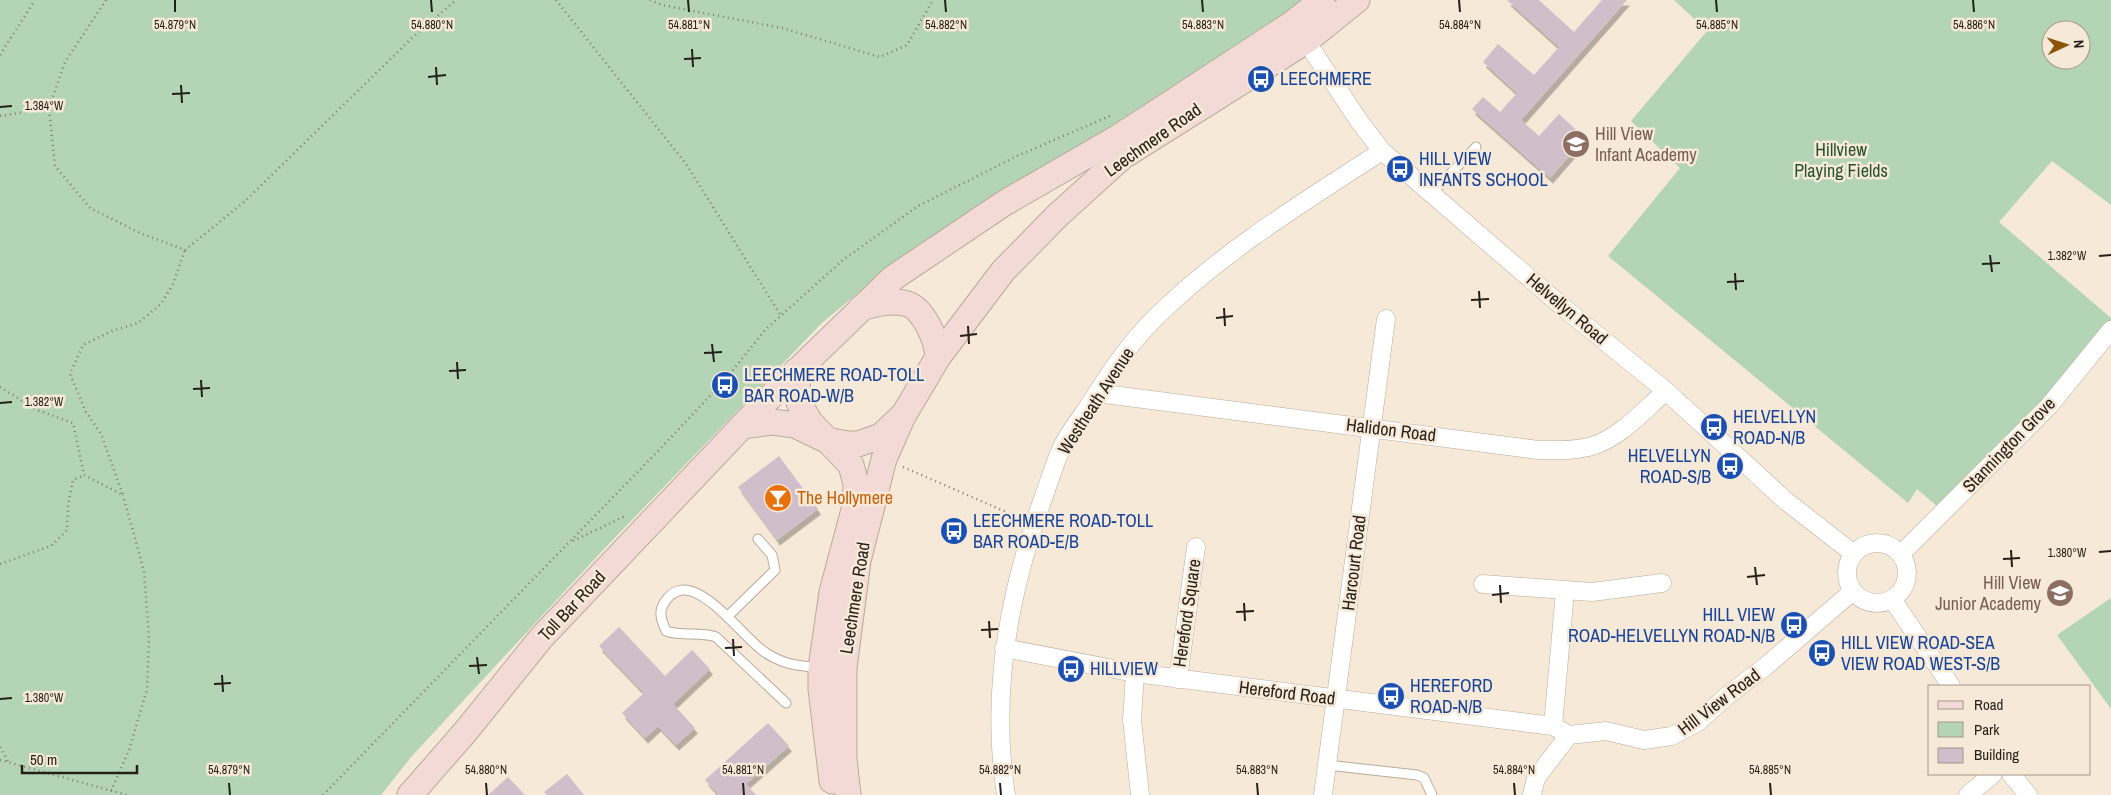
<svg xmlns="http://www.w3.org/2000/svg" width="2111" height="795" font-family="'Archivo Narrow',sans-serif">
<defs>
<filter id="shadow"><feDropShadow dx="3" dy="5.5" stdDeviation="0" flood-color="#0004"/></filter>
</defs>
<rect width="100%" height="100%" fill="#f7e9d8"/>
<path fill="#b4d5b5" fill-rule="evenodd" d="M0,0H1309L1296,12L889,267L822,323L604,549L412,756L381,795H0Z
M1674,0H2111V205L2052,161L1999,222L2111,318V330L1944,512L1917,489L1908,503L1608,256L1680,168L1631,121L1707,31ZM2051,30H2081V60H2051Z
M2111,598V709L2057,635Z"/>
<path fill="#d0becb" filter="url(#shadow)" d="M1507,0H1539L1574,32L1602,0H1627L1521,120L1539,136L1559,114L1585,138L1550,178L1472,109L1483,97L1500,112L1517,93L1483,62L1498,44L1534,75L1559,47Z
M779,456L818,509L777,540L738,487Z
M619,627L665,676L692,650L710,669L673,704L695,728L676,745L658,726L645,738L622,713L644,693L599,646Z
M768,723L789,746L746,784L756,795H719L705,780Z
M567,774L584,795H547L544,792Z
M508,777L525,795H488Z"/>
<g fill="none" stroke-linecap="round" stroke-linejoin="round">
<g stroke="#b8ab9a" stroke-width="11">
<path id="lane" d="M1432,193L1476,147
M727,617L775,570L772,555L758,539
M786,703L716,637C699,631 683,637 666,631C663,623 658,614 663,605C689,557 742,639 766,653C787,666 797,665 820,668
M1327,765L1417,775L1424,778L1432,795"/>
</g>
<g stroke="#b8ab9a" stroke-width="19">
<path id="street" d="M1306,41L1359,121L1382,151L1564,308L1666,391L1786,501L1854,554
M1097,393L1538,450C1556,450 1576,451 1592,446C1621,437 1644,410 1666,391
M1847 573a30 30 0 1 1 60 0a30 30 0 1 1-60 0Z
M1901,554L2049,406L2111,330
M1483,584L1592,592L1662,583
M1892,599L1951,686
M1004,648L1135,673L1553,726L1569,735
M1135,673L1132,720L1140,795
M1178,679L1196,547
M1553,726L1565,591
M2011,774L2028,795
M1006,795C990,693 1009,591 1044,496C1050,479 1055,462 1062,447C1068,434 1078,421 1086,410C1107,377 1128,344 1156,317C1223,251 1304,202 1382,151
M1323,795L1386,319
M1532,795L1536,778L1569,735L1606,731L1644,740L1672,736L1698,722L1727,696L1766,666L1853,591
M1968,795L1993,774"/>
</g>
<g stroke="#b8ab9a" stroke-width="27">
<path id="secondary" d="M861,308C876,304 890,300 904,303C923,306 937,340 938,357
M796,371L799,403L810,422L851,465L856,484L855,506L832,592L821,668V689L832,781
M742,426L772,422L795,425L826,440L848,444H858L881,436L901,417
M410,795L466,731L541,638L768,399L893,278L1003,204L1117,138L1171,103L1293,23L1322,0
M848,795L844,759V668L858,561L884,459L903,416L938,357L1003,271L1058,215L1122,157L1306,41L1357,0"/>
</g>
<path stroke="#847b70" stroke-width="2.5" stroke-dasharray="1 4" stroke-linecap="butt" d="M106,0L65,62L49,108L55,166L90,208L140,233L185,250L244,202L412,38L456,0
M556,0L686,164L781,316
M650,0L662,5L782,28L880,57L907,45L933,0
M0,55L35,0
M0,116L49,108
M0,387L37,410L73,423L84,475L123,495L101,434L86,412L70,374L83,345L112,331L138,323L161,304L173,284L185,250
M903,467L1020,518
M573,541L623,517L626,519
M0,564L51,546L67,530L68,505L73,480L84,475
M0,747L9,763
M0,760L127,795
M111,791L129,750L147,689L149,638L144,571L123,495
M323,795L659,450L725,380L765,330L843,260L918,206L1017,156L1112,115"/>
<use href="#lane" stroke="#fff" stroke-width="9"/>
<use href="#street" stroke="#fff" stroke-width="18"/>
<use href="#secondary" stroke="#f4dad7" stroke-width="25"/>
</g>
<path fill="none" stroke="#241f19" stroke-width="2" d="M175,0V12M431,0L432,12M688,0L689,12M945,0L946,12M1202,0L1203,12M1459,0L1460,12M1716,0L1717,12M1973,0L1974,12M692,49L693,67M684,59L701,58M436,67L437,85M428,77L446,75M181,85L182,103M172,94L190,93M0,107L12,106M1990,255L1992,272M2099,256L2111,255M1982,264L2000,263M1735,273L1736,290M1727,282L1744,281M1479,291L1480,308M1471,300L1489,299M1224,308L1225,326M1216,318L1233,316M968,326L969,344M960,336L977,334M712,344L714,362M704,353L722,352M457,362L458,379M449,371L466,370M201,380L202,397M193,389L210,388M0,403L12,402M2011,550L2012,567M2099,552L2111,551M2003,559L2020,558M1755,567L1757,585M1747,577L1765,575M1500,585L1501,603M1492,595L1509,593M1244,603L1245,621M1236,612L1254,611M989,621L990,638M981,630L998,629M733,639L734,656M725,648L742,647M477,657L479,674M469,666L487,665M222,675L223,692M214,684L231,683M0,699L12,698M229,783L230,795M486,783L487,795M743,783L744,795M1000,783L1001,795M1257,783L1258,795M1514,783L1515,795M1770,783L1771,795"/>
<defs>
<g id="bus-disc" transform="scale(1.4375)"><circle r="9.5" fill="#1a4fb4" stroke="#f7e9d8"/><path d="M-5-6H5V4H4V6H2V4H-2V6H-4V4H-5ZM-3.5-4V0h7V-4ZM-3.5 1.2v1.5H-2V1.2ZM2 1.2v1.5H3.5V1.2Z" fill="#fff"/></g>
<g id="school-disc" transform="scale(1.4375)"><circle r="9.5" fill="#8d6e63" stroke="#f7e9d8"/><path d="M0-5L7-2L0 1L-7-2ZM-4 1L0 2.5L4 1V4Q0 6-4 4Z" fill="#fff"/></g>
<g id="bar-disc" transform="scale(1.4375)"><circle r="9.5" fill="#e8710a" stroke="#f7e9d8"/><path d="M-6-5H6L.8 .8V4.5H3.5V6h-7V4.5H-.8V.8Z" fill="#fff"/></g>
</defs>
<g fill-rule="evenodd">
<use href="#bus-disc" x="1261" y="79"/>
<use href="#school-disc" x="1576" y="144"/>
<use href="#bus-disc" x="1400" y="169"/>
<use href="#bus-disc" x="725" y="385"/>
<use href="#bus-disc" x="1714" y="427"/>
<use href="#bus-disc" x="1730" y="466"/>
<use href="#bar-disc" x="778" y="498"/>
<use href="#bus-disc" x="954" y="531"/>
<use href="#school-disc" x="2060" y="593"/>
<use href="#bus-disc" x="1794" y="625"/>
<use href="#bus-disc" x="1822" y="653"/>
<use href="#bus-disc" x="1071" y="669"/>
<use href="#bus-disc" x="1391" y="696"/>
</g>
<g text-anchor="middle" stroke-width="5" stroke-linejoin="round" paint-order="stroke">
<g font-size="18" fill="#164399" stroke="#f7e9d8" text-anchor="start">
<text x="1280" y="85">LEECHMERE</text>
<text x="1419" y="165">HILL VIEW<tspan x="1419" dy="21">INFANTS SCHOOL</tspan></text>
<text x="744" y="381">LEECHMERE ROAD-TOLL<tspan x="744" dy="21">BAR ROAD-W/B</tspan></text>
<text x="1733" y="423">HELVELLYN<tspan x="1733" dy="21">ROAD-N/B</tspan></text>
<text x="1711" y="462" text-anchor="end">HELVELLYN<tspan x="1711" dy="21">ROAD-S/B</tspan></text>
<text x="973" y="527">LEECHMERE ROAD-TOLL<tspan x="973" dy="21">BAR ROAD-E/B</tspan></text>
<text x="1775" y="621" text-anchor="end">HILL VIEW<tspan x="1775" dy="21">ROAD-HELVELLYN ROAD-N/B</tspan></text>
<text x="1841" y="649">HILL VIEW ROAD-SEA<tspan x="1841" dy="21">VIEW ROAD WEST-S/B</tspan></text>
<text x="1090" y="675">HILLVIEW</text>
<text x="1410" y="692">HEREFORD<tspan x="1410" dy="21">ROAD-N/B</tspan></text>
</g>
<g font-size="18" fill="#785e54" stroke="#f7e9d8" text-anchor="start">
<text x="1595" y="140">Hill View<tspan x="1595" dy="21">Infant Academy</tspan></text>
<text x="2041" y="589" text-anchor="end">Hill View<tspan x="2041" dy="21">Junior Academy</tspan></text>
</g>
<g font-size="18" fill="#241f19" stroke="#f7e9d8">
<text transform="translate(1153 140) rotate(-35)" y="6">Leechmere Road</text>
<text transform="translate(1567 309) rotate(40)" y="6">Helvellyn Road</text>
<text transform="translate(1096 401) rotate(-57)" y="6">Westheath Avenue</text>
<text transform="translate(1391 430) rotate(7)" y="6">Halidon Road</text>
<text transform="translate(2009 445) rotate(-46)" y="6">Stannington Grove</text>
<text transform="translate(1354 563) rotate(-83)" y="6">Harcourt Road</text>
<text transform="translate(855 598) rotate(-81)" y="6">Leechmere Road</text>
<text transform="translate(572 606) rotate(-47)" y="6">Toll Bar Road</text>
<text transform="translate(1187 613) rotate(-82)" y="6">Hereford Square</text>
<text transform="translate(1287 693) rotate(7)" y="6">Hereford Road</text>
<text transform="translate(1719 702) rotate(-37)" y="6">Hill View Road</text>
</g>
<g font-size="18" fill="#25542a" stroke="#f7e9d8">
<text x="1841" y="156">Hillview<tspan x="1841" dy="21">Playing Fields</tspan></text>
</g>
<g font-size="18" fill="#c56008" stroke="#f7e9d8" text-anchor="start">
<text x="797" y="504">The Hollymere</text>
</g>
</g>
<g font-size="12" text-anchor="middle" fill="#241f19" stroke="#f7e9d8" stroke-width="5" stroke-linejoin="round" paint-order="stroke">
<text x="175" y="29">54.879°N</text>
<text x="432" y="29">54.880°N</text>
<text x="689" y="29">54.881°N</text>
<text x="946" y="29">54.882°N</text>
<text x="1203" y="29">54.883°N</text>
<text x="1460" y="29">54.884°N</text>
<text x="1717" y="29">54.885°N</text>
<text x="1974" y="29">54.886°N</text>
<text x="44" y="110">1.384°W</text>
<text x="2067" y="260">1.382°W</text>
<text x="44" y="406">1.382°W</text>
<text x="2067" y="557">1.380°W</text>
<text x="44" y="702">1.380°W</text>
<text x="229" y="774">54.879°N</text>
<text x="486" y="774">54.880°N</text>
<text x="743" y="774">54.881°N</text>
<text x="1000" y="774">54.882°N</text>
<text x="1257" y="774">54.883°N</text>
<text x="1514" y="774">54.884°N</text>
<text x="1770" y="774">54.885°N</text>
</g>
<rect x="1928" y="685" width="162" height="90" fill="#f7e9d8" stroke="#a3988c"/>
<rect x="1938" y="701" width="25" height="8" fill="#f4dad7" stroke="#a3988c"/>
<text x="1974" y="710" font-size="15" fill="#241f19">Road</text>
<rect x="1938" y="722" width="25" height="15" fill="#b4d5b5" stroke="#a3988c"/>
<text x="1974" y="735" font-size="15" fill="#241f19">Park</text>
<rect x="1938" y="748" width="25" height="15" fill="#d0becb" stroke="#a3988c"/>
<text x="1974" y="760" font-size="15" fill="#241f19">Building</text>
<g transform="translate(2066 45) rotate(86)"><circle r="24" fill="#f7e9d8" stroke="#a3988c"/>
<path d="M0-4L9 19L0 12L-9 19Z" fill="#8b5408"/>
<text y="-8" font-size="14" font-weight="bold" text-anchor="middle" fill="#241f19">N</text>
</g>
<path d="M22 765v8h115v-8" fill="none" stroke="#241f19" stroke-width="2.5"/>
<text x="30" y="765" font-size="15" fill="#241f19" stroke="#f7e9d8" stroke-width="4" paint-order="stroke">50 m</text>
</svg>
